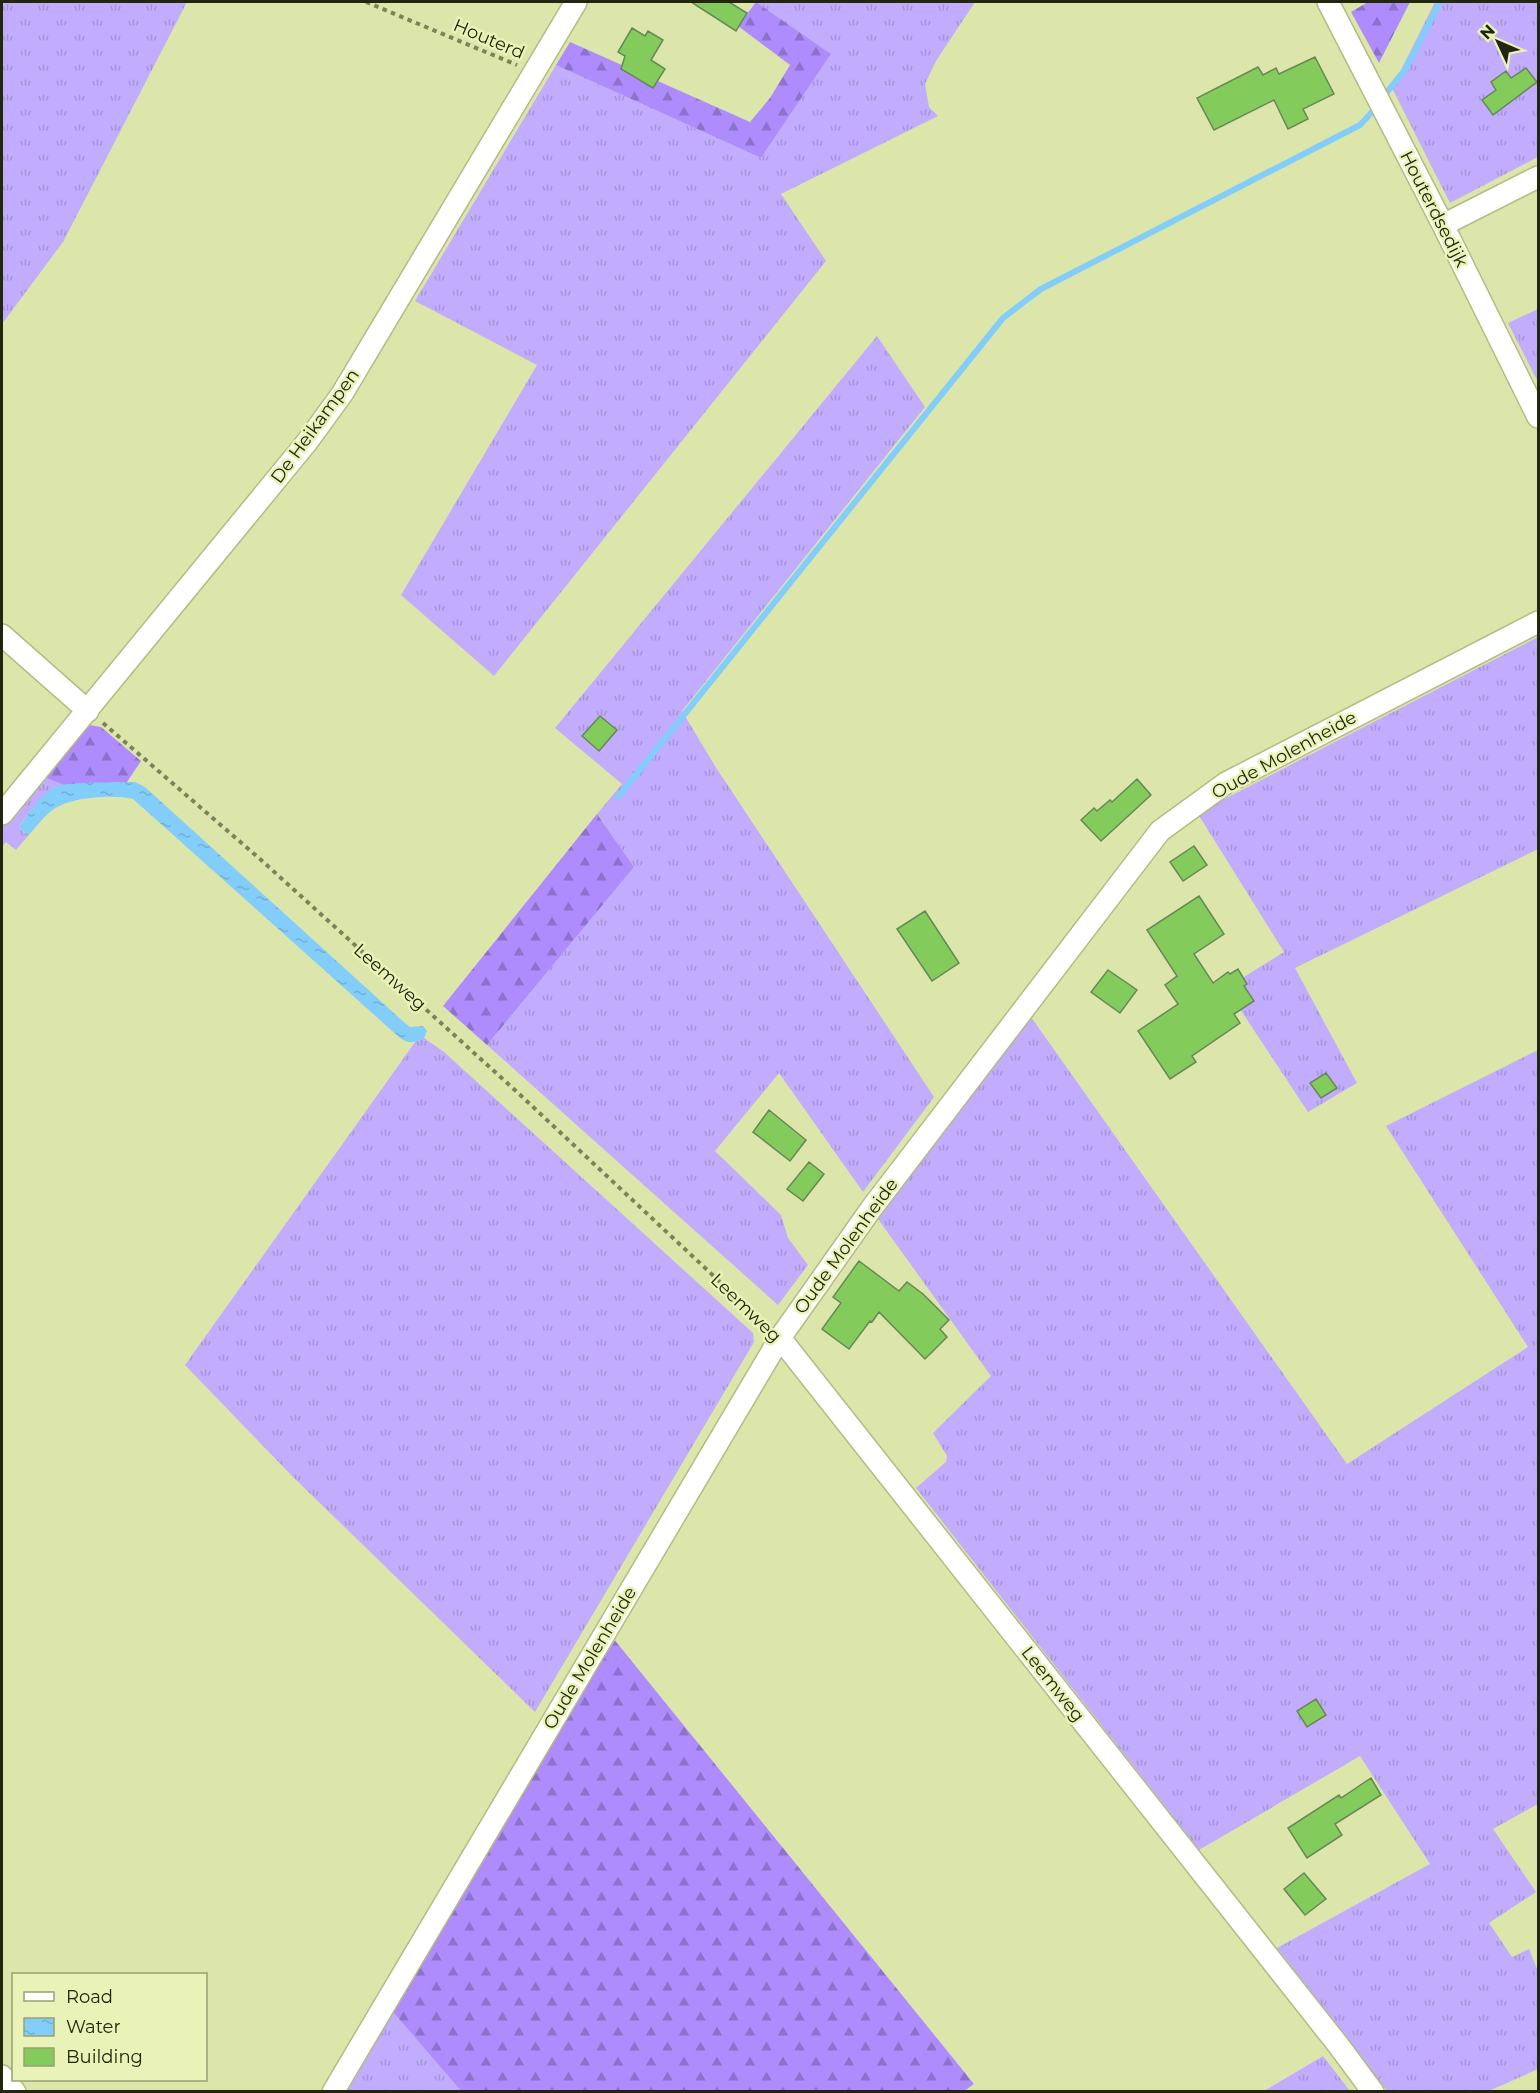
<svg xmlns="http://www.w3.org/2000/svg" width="1540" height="2093" font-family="Montserrat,sans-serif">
<defs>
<pattern id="grass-tufts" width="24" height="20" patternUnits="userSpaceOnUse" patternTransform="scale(1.5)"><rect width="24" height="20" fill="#c2acfd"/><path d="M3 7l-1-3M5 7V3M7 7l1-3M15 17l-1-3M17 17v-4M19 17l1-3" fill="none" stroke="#a694d8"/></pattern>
<pattern id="forest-firs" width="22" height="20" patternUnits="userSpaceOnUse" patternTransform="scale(1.5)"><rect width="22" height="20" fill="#ae8cfd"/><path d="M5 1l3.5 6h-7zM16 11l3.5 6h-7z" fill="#8d72cb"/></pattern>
<pattern id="water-ripples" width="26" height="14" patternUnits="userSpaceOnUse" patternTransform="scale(1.5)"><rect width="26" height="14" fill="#82cdfa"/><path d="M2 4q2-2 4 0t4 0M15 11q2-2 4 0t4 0" fill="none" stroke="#70b0d5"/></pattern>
</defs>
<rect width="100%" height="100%" fill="#dce6ab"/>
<path fill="url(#grass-tufts)" d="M2,2H187L63,242L2,324Z
M755,2H975L936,61L925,84L929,107L938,116L781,194L826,261L494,676L401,595L537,365L415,301L556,65L761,158L831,54Z
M1435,2H1538V157L1450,203L1392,88Z
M1538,309V382L1508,323Z
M877,336L925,407L682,711L715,766L934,1097L863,1192L779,1073L715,1151L781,1215L788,1238L808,1265L778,1305L487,1045L634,867L597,814L622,784L555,728Z
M1538,637V849L1295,968L1357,1083L1308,1112L1226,988L1284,952L1198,814L1209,807Z
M41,776L64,785C44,791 30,810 19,827L28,836L16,850L6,842L2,847V823Z
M1031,1017L1347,1464L1528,1347L1386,1126L1538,1050V1804L1493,1829L1536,1892L1489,1923L1512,1957L1529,1949L1538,1971V2069L1489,2091H1387L1277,1948L1430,1864L1360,1756L1199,1850L916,1488L946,1462L947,1456L933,1433L991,1376L878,1219Z
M424,1038L444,1052L753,1333L754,1342L535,1712L291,1475L185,1365L403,1059L415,1042Z
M393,2012L461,2091L347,2092Z
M1323,2056L1350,2091H1264Z"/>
<path fill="url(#forest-firs)" d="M756,2L831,54L761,158L556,65L570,42L750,122L770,98L790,65L738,26Z
M1368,2H1410L1379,63L1351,12Z
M84,724L101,727L141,761L127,782L64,785L41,776Z
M597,814L634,867L487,1045L443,1006Z
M613,1638L974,2084L963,2092L461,2091L393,2012Z"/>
<path fill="url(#water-ripples)" d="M127,782H135L145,787L406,1024L410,1027L423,1026L427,1031L424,1038C415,1043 409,1044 400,1038L133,799C113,794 71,797 54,809C45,815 36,827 28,836L19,827C28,814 39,796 53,788C65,781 111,783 127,782Z"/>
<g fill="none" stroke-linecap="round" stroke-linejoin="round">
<path stroke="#82cdfa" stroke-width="6" d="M1387,92L1405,70L1440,2
M618,797L1003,318L1041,289L1360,125L1373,111"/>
</g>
<path fill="#83cb5b" stroke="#688759" stroke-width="1.5" d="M691,2H729L747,13L736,31Z
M632,28L645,36L648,31L663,40L651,60L665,69L653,88L621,69L625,56L618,52Z
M1315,57L1334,94L1303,109L1308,119L1288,129L1274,100L1214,130L1197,98L1258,67L1263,75L1276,68L1279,74Z
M1526,68L1537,82L1493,115L1482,100L1496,90L1491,82L1506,71L1511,78Z
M600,716L617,730L599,751L582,736Z
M1137,779L1151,795L1101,841L1081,820L1094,808L1097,811L1110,800L1112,802Z
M1194,846L1207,865L1183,881L1170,862Z
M1199,896L1224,934L1194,954L1213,983L1228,972L1230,974L1238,969L1247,984L1244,986L1254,1001L1234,1014L1240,1023L1192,1056L1196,1062L1170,1079L1138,1031L1178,1004L1165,985L1177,976L1147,930Z
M925,911L959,963L932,981L897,929Z
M1108,970L1137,990L1120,1013L1091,992Z
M1326,1073L1337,1088L1321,1098L1310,1083Z
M769,1110L806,1140L790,1161L753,1132Z
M809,1162L824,1174L803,1201L787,1189Z
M859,1261L899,1291L907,1282L923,1294L949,1320L940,1329L947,1337L925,1359L879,1312L872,1322L870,1321L849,1349L822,1329L841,1303L833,1297Z
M1316,1699L1326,1715L1307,1727L1297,1711Z
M1371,1778L1381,1795L1335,1824L1342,1835L1307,1858L1288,1828L1339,1795L1341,1798Z
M1304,1873L1326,1899L1305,1915L1284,1889Z"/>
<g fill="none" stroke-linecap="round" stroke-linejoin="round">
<g stroke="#b2bc83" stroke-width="24">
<path id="street" d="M1328,2L1443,225L1538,417
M1443,225L1538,177
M2,635L88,711
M2,814L307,442L342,394L576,2
M780,1338L1339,2046L1373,2092
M2,2076L15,2092
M333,2092L780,1338L871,1209L1160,831L1226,783L1538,622"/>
</g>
<path stroke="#7c835b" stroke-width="4" stroke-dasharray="4.5 4.5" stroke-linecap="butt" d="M366,2L517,65
M103,723L260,859L516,1091L766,1325"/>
<use href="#street" stroke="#fff" stroke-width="21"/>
</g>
<g text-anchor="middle" stroke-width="5" stroke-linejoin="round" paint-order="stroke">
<g font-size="18" fill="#22260f" stroke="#e9f3b8">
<text transform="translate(489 39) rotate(23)" y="6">Houterd</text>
<text transform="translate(1434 209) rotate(63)" y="6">Houterdsedijk</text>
<text transform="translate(315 426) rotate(-54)" y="6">De Heikampen</text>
<text transform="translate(1284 755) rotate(-29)" y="6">Oude Molenheide</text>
<text transform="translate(390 977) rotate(42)" y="6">Leemweg</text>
<text transform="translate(846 1246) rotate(-54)" y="6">Oude Molenheide</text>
<text transform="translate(746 1308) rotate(44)" y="6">Leemweg</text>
<text transform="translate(590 1658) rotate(-59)" y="6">Oude Molenheide</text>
<text transform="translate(1053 1684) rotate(52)" y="6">Leemweg</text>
</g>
</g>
<rect width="1540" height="2093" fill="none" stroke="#22260f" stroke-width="6"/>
<rect x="12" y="1973" width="195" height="108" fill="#e9f3b8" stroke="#99a174" stroke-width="1.5"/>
<rect x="24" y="1992" width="30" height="9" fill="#ffffff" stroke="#99a174" stroke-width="1.5"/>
<text x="66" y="2003" font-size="18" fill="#22260f">Road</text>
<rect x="24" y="2018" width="30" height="18" fill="url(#water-ripples)" stroke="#99a174" stroke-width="1.5"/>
<text x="66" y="2033" font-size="18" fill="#22260f">Water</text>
<rect x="24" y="2048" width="30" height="18" fill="#83cb5b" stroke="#99a174" stroke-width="1.5"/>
<text x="66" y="2063" font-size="18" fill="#22260f">Building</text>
<g transform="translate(1498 42) rotate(314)" stroke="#e9f3b8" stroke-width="4.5" paint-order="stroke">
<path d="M0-4.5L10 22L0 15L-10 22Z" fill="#22260f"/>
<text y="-9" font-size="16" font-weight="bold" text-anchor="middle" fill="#22260f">N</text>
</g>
</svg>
